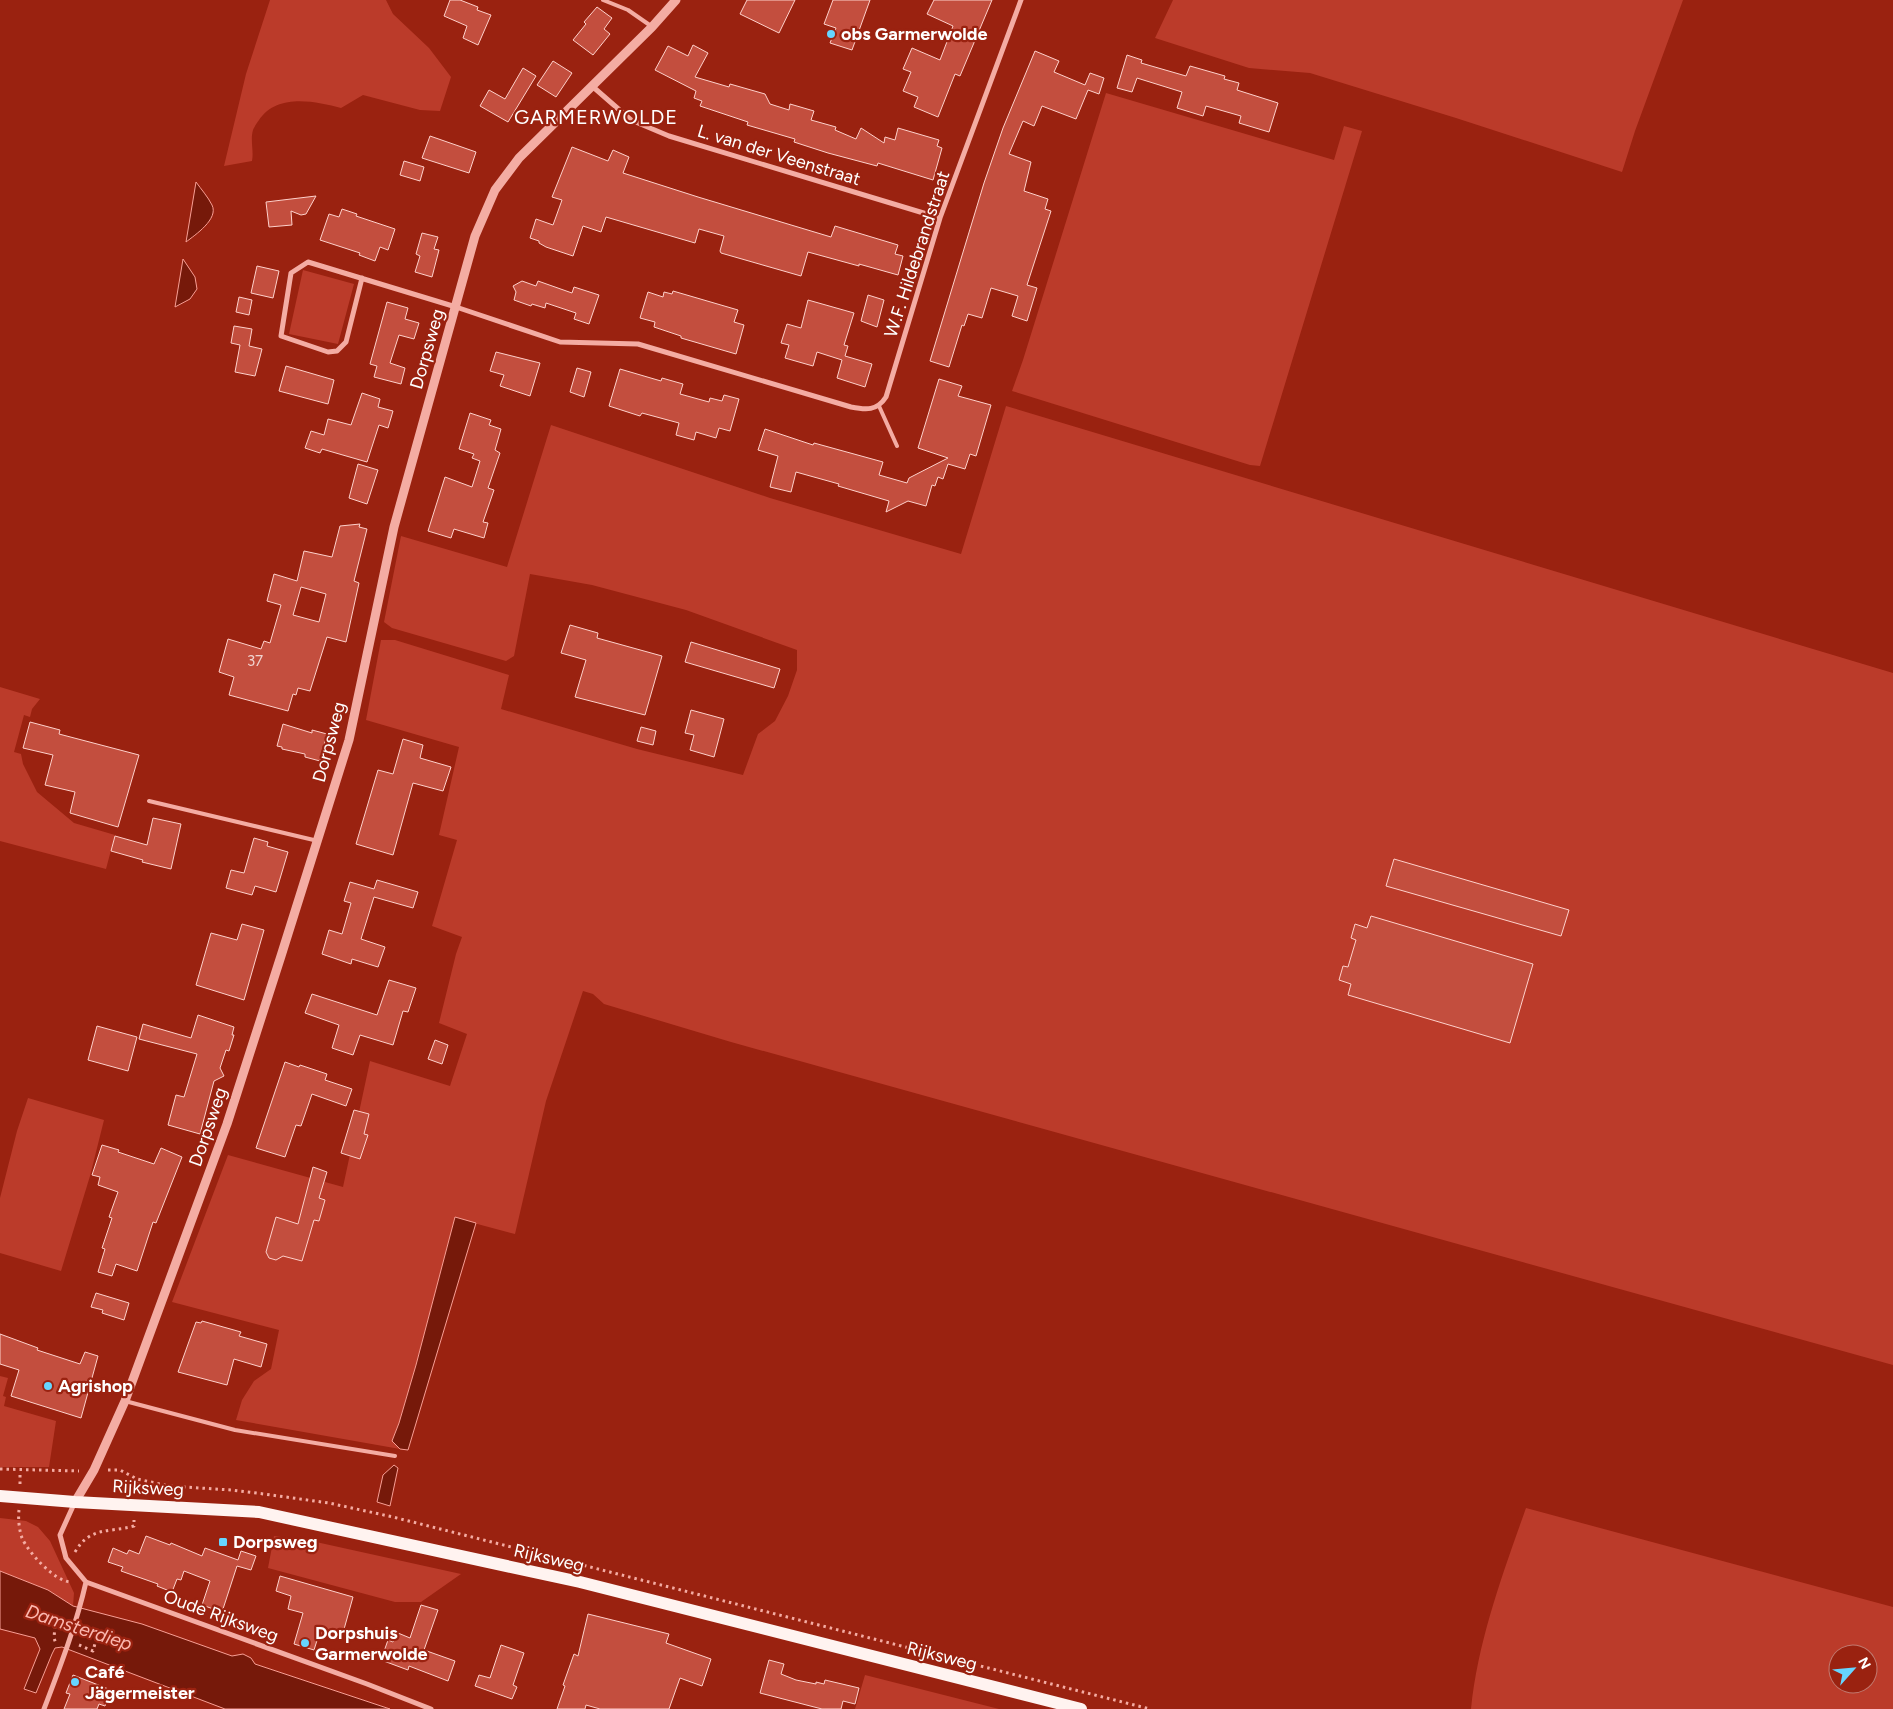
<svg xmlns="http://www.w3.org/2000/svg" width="1893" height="1709" font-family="Figtree,sans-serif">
<rect width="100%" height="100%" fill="#9a2210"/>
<path fill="#bb3b2a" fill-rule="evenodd" d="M270,0H386L393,14L429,48L451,77L440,111L420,110L363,95L341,108C315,101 277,93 259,120C257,123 254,127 253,130C250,140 254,151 252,161L224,166L246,74Z
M1173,0H1683L1635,131L1622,172L1456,118L1310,73L1249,68L1155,38Z
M1106,93L1334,160L1344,126L1362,131L1260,466L1250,465L1012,391L1023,360Z
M303,270L354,284L338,344L289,334Z
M1006,406L1893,673V1365L731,1042L604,1004L593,994L583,991L546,1101L515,1234L455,1218L416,1365L399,1423L392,1441L400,1449L236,1420L242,1400L254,1381L271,1369L279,1330L172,1302L228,1155L343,1187L370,1061L450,1086L467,1034L439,1023L456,954L462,937L432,926L457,840L439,835L459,747L366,720L381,640H395L509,675L501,709L637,749L743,775L758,734L775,721L788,696L797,670V650L686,610L592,585L530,574L514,656L506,661L392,628L384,622L401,536L507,567L551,425L770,498L961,554Z
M0,687L40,699L32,709L30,717L24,715L14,752L21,754L23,764L37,792L74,823L115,835L106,869L0,841Z
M28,1098L104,1120L90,1176L61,1271L0,1253V1198L17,1131Z
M0,1376L8,1378L3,1396L6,1397L4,1406L56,1421L49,1467H0Z
M1526,1508L1893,1607V1709H1471C1478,1640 1503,1573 1526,1508ZM1838,1654H1868V1684H1838Z
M0,1518L26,1521L38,1527L50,1541L74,1593L73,1606L48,1590L0,1571Z
M274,1536L316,1542L461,1574L421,1602H395L268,1568Z
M865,1675L999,1709H855Z"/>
<path fill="#76190a" stroke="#f89f95" d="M196,182C201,189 208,197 212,205C219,219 195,235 186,242Z
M183,259L195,277L197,289L190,299L175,307Z
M455,1217L476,1223L408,1450L400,1449L392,1441L399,1423L416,1365Z
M394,1465L398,1468L390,1506L377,1502L383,1475Z
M0,1571L48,1590L73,1606L142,1624L232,1656L243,1654L251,1658L255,1664L390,1709H225L62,1647L55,1648L52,1654L36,1693L24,1689L40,1649L35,1638L0,1629Z"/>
<path fill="#c34e3e" stroke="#fed1cb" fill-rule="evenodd" d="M450,0H460L478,7L477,10L491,15L478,45L463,38L467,26L444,16Z
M747,0H795L779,33L740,14Z
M833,0H870L852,50L830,43L836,28L824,24Z
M934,0H992L960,76L955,74L938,117L914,107L918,97L903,91L911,72L903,69L912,48L940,60L953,26L927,14Z
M597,7L612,18L604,29L610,34L593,55L573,40L586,24L584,22Z
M693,45L708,53L695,77L729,87L730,84L765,94L770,104L789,110L790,104L814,111L811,120L836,127L835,130L856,139L861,128L884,143L885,137L895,140L898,128L939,140L937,146L942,148L933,180L878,163L877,166L828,153L794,142L795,139L747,125L748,122L700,106L702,101L694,98L696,91L655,70L668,46L688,56Z
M1035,51L1059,61L1054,72L1085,85L1090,73L1104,78L1099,94L1088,90L1076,119L1042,106L1034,126L1023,121L1009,154L1031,162L1024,191L1048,199L1045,209L1051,211L1027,285L1037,288L1027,321L1012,316L1018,296L991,288L982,318L968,314L964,326L962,325L949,367L930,361L984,183L1003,128Z
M1127,55L1142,60L1141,63L1186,76L1190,66L1225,76L1224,79L1239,83L1237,90L1278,103L1269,132L1239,123L1241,116L1206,106L1203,116L1177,108L1182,92L1137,78L1132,92L1117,88Z
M553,61L572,73L556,97L537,85Z
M523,68L536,76L508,122L480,106L489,90L505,99Z
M430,136L476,152L469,173L422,158Z
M572,147L608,161L613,150L629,157L623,173L698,197L831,237L835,226L898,245L895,254L903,256L898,275L859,264V266L808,252L801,276L721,253L720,251L724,236L699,229L695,243L606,217L601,232L583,226L573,256L546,247L539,243V241L530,238L536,219L553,225L562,200L552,197Z
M404,161L424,167L420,181L400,175Z
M316,196L306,214L301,215L291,211L292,225L269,227L266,202Z
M342,209L357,214L356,216L395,229L388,250L380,247L375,261L359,255L360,253L320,240L329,214L339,217Z
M422,233L438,237L434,249L439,250L432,277L415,272L420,256L416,254Z
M257,266L279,271L273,298L251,293Z
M522,281L536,286L538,281L572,293L574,287L599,295L589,324L574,319L576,313L546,303L545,308L532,304L531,306L514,300L516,292L513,286Z
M673,291L738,310L734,322L744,325L736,354L681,338V336L654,327L655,322L640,318L648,292L663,297L664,292L672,294Z
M868,295L884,300L877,327L861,321Z
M239,297L252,300L249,315L236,312Z
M808,300L854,313L844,345L848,346L845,356L872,364L865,387L837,378L842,360L817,352L813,366L785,358L789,345L781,343L787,324L801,328Z
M387,302L408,308L405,319L419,323L414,339L399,335L390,363L405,368L401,384L374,377L377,366L370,364Z
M234,326L252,329L249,346L262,349L255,376L235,372L240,345L231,343Z
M496,352L540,363L530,396L500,386L504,375L490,371Z
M286,366L334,380L328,404L279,391Z
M577,368L591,372L584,397L570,392Z
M620,369L661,381L662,378L683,384L680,394L709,402L710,398L722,401L724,395L739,399L730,431L719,428L716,438L696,432L694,440L676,435L679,423L642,413L640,416L609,406Z
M939,379L962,386L958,396L991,405L976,456L970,454L965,469L948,464L943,479L938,477L935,486L932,485L926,506L908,501L886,512L889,501L838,486L839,484L796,472L791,492L770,487L778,456L758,450L765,429L813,445L814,443L883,462L879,475L907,483L909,478L948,458L918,448Z
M362,393L380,399L378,407L393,411L388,428L379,425L367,462L322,449L320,453L305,448L311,431L324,435L328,419L351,425Z
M470,413L491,420L489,425L501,429L495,450L500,453L488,488L494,490L483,522L488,523L484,538L454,529L451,538L428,531L445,477L472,487L480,461L472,458L474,454L459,449Z
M358,464L378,470L367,504L349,498Z
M360,524L359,527L367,529L354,581L359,583L346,642L327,637L310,691L298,688L296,695L293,694L288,711L229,695L234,677L219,672L228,639L261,649L264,641L270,643L281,605L267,601L274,574L297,581L304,551L332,557L340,526ZM301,587L326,594L319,622L293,615Z
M570,625L598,633L597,638L662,656L645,715L575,697L586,660L561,653Z
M691,642L780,669L774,688L685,662Z
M691,710L724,719L714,757L690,750L694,735L685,733Z
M30,722L60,730L59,734L139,755L118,827L70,813L75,792L45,785L53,755L23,748Z
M283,724L312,733V730L327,734L320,761L305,757V754L282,749V747L277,746Z
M641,727L656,731L653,745L637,741Z
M403,739L423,745L420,758L451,767L443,791L413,783L393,855L356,844L378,770L393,774Z
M153,818L181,824L171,869L142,862L143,860L111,851L115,836L147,845Z
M254,838L268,842L267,846L288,852L276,892L255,886L252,895L226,888L231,870L244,873Z
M1394,859L1569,910L1561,936L1386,886Z
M377,880L418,892L413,908L374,897L361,939L385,947L378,967L352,959L351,964L322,954L329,930L342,934L351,903L344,901L350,882L374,889Z
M1371,916L1533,964L1510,1043L1348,995L1351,984L1339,980L1343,966L1348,967L1356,940L1351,938L1355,924L1367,928Z
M242,924L264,930L244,1000L196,985L211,933L237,940Z
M389,980L416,988L408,1012L403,1011L393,1045L360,1035L353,1055L332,1048L339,1025L305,1013L312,994L377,1015Z
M198,1015L234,1027L232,1035H234L229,1051L226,1050L220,1068L224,1076L214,1081L200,1134L168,1125L176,1095L184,1097L197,1054L139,1039L143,1024L191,1038Z
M97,1026L137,1037L128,1071L88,1060Z
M435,1040L448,1045L442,1064L428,1059Z
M285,1062L299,1067L300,1065L327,1074L325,1080L352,1089L346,1106L312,1094L301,1126L296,1125L285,1157L256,1148Z
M354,1110L369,1114L364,1134L368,1135L360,1159L341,1153Z
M102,1145L119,1150L118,1152L154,1164L161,1148L182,1157L156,1223L153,1222L137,1271L116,1264L112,1276L98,1272L105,1249L102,1248L112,1218L109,1217L118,1192L98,1185L100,1177L92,1175Z
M313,1167L327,1172L319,1198L325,1200L319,1221L314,1220L302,1261L283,1256L276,1260L269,1258L266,1252L276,1217L298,1224Z
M96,1293L129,1303L124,1320L102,1313L103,1310L91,1307Z
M202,1321L241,1332L239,1336L267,1344L261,1367L234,1359L227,1385L178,1372L196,1322L201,1323Z
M0,1334L38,1348L37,1350L80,1364L85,1352L98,1356L81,1418L11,1396L19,1370L0,1364Z
M146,1536L170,1545L171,1543L202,1556L205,1548L238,1560L241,1551L256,1556L251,1570L237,1566L222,1612L202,1605L210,1581L184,1571L181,1580L177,1579L172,1592L157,1586L158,1584L121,1571L123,1567L108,1562L113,1548L127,1554L129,1550L139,1554Z
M280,1576L353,1597L341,1640L319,1634L314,1650L294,1644L303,1613L288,1609L291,1596L276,1591Z
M421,1605L438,1610L424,1650L455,1661L448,1681L409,1666L408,1670L381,1660L388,1640L393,1642L398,1633L410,1638Z
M588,1614L669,1634L666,1643L711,1659L702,1686L680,1678L669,1709H600L586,1705L585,1709H557L565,1686L563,1685L574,1654L578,1656Z
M501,1645L524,1653L513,1685L517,1687L512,1699L475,1686L479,1675L490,1678Z
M769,1660L784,1664L781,1674L796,1680L816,1684V1682L824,1684L825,1680L859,1688L855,1704L843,1701L841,1709H822L760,1693Z
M73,1675L111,1690L105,1706L99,1704L97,1709H64L70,1694L66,1693Z"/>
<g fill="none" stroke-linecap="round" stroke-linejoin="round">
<path stroke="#f4aca3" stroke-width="3" stroke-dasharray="2.5 4" stroke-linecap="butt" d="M0,1469L79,1471
M108,1470H120L137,1479L169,1486L231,1490L264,1494L329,1503L393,1517L1150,1709
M20,1484V1471
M136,1491L137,1479
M19,1510C18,1519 19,1529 22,1538C28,1552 55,1582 71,1582
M75,1552C90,1526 109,1533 134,1526V1520
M55,1626L54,1638L56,1644
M79,1645L93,1651L96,1640"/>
<path stroke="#f4aca3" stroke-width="4" d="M603,0L628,10L651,26
M879,406L897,446
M149,801L318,841
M125,1401L235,1430L395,1456"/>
<path stroke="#f4aca3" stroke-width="5" d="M592,86L631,120L669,136L940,218
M362,278L346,342L337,351L328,352L281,336L291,273L308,262L456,307L560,342L638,344L851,407C866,410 877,411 886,397L940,218L1021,0
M74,1504L60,1535L66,1558L86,1582L367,1684L431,1709
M44,1709C60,1667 76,1626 86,1582"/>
<path stroke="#f4aca3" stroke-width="9" d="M75,1502L94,1470L125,1401L227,1124L281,956L349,740L394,527L475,236L495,190L519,158L652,27L676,0"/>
<path stroke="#fff3f0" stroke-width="12" d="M0,1496L75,1502L259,1512L580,1582L1081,1709"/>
</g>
<g fill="#66d5ff" stroke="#9a2210" stroke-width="2">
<circle cx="831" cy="34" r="5"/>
<circle cx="48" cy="1386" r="5"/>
<rect x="218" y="1537" width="10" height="10" rx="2.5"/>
<circle cx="305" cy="1643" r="5"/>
<circle cx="75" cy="1682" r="5"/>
</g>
<g text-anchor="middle" stroke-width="4.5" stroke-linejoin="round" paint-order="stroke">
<g font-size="15" fill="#f0d3cf">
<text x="255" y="666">37</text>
</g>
<g font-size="18" font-weight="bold" fill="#fff" stroke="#9a2210" text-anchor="start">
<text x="841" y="40">obs Garmerwolde</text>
<text x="58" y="1392">Agrishop</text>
<text x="233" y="1548">Dorpsweg</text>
<text x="315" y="1639">Dorpshuis<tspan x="315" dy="21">Garmerwolde</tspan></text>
<text x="85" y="1678">Café<tspan x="85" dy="21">Jägermeister</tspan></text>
</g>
<g font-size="18" fill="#fff" stroke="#9a2210">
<text transform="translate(779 155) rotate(17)" y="6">L. van der Veenstraat</text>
<text transform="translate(917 254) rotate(-72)" y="6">W.F. Hildebrandstraat</text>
<text transform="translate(427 349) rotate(-74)" y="6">Dorpsweg</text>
<text transform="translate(329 742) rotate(-75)" y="6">Dorpsweg</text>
<text transform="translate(208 1127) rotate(-71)" y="6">Dorpsweg</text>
<text transform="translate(148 1488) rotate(3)" y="6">Rijksweg</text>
<text transform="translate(549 1558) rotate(13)" y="6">Rijksweg</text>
<text transform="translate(221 1616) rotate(20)" y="6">Oude Rijksweg</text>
<text transform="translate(942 1656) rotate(14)" y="6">Rijksweg</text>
</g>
<g font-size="19" font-style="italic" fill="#fbb8b0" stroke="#9a2210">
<text transform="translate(79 1627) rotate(18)" y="7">Damsterdiep</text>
</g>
<g font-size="20" letter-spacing="1" fill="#fff" stroke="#9a2210">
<text x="596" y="124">GARMERWOLDE</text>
</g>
</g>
<g transform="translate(1853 1669) rotate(63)"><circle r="24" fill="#9a2210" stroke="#c27a70"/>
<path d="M0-4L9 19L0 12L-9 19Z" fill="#66d5ff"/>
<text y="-8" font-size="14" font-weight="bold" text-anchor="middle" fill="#ffffff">N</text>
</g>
</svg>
